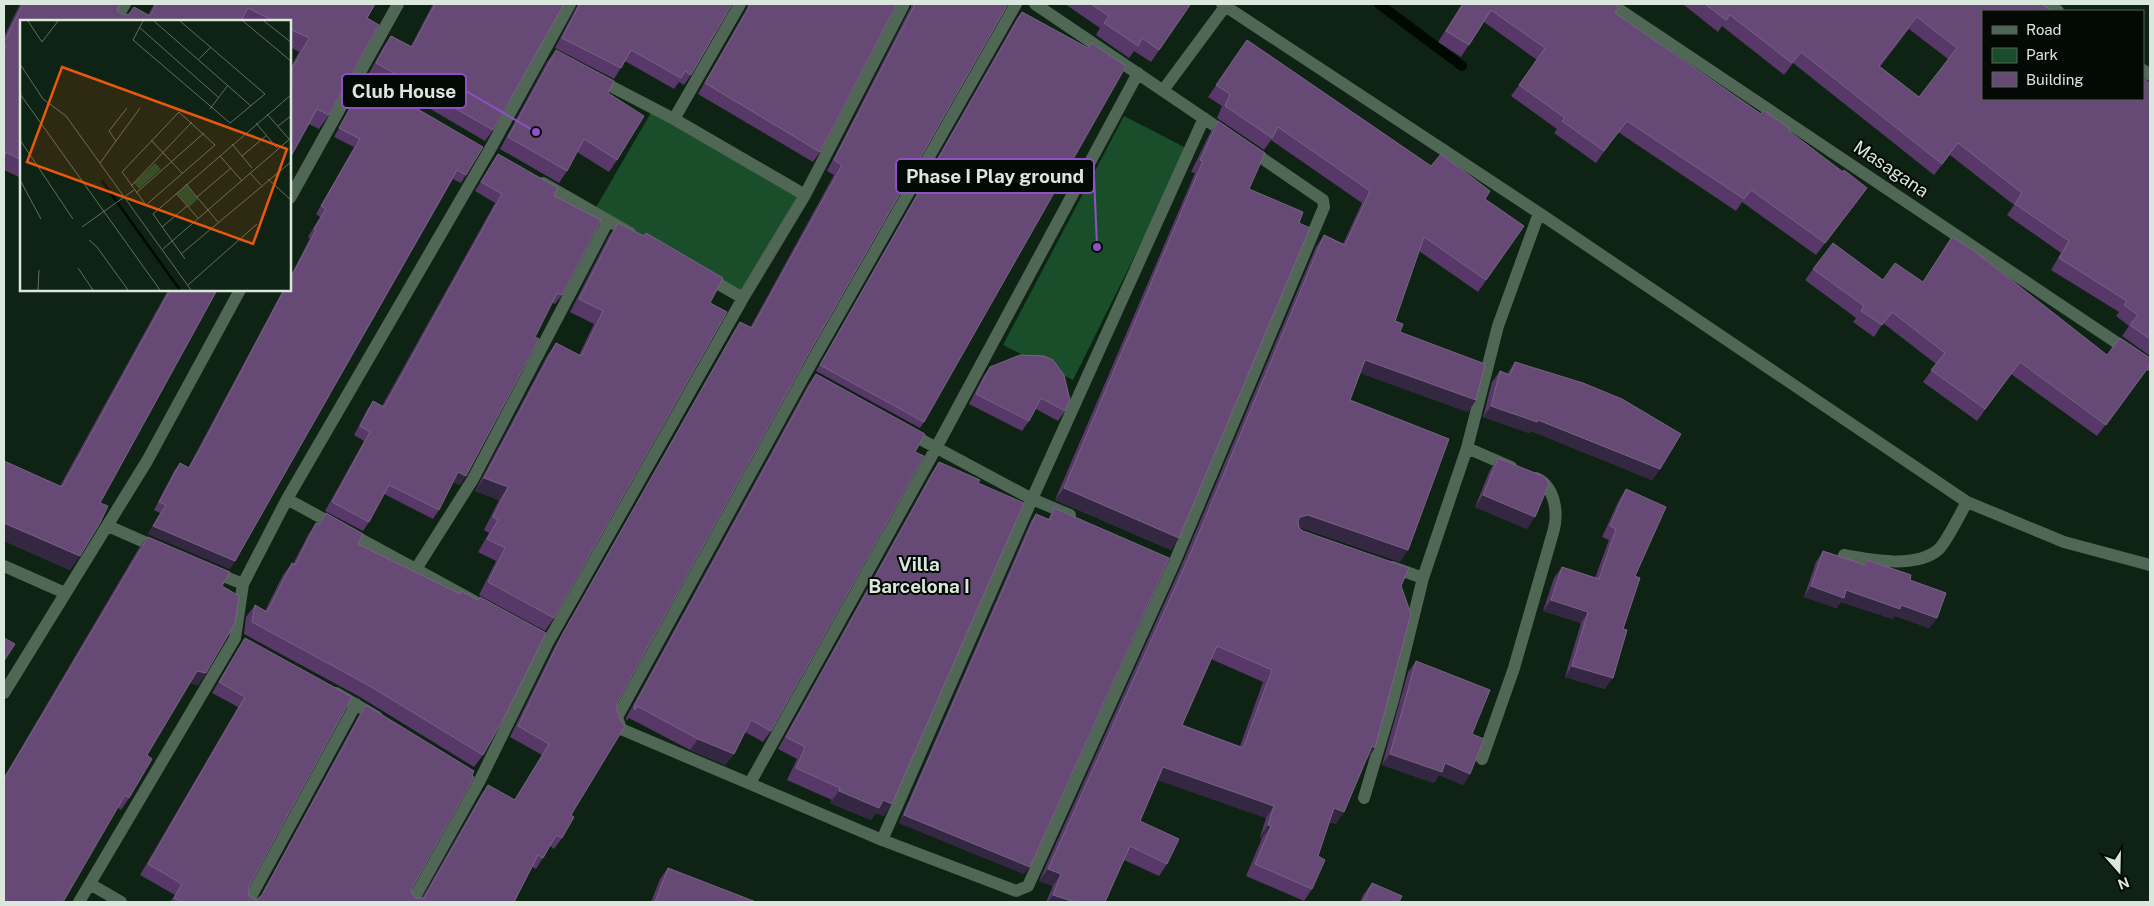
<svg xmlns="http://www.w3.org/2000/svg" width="2154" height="906" font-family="'Public Sans',sans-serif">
<rect width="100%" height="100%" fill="#0e2313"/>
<path fill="#1a4e2a" d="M652,111L798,195L741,293L595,209Z
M1124,116L1188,149L1073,380L1003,345Z"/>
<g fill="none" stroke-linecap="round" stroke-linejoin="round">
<path stroke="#000901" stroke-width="10" d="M1379,4L1462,66"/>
<path stroke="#4f6754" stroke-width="12" d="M1016,4L805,374L617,717L621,729L882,840L1016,891L1028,886L1175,561L1324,207L1323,200L1250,150
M1035,4L1227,134
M1222,4L1539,213L1967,502L2064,542L2150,565
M1611,4L2150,365
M2048,4L2058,11
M115,21L125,4
M2143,70L2150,75
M357,76L379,89
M597,79L674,119L805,195
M1164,89L1227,4
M674,119L740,4
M543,183L630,233
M290,198L398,4
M706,277L743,298
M907,432L1032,499L1070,515
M1467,448L1511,467
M287,499L474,601
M108,526L158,548
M1844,555C1870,560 1917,569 1939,549C1947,541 1960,514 1967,502
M4,566L65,593
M1392,567L1423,578
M416,569L473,479L608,221
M211,571L243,584
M4,693L147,461L240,290
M336,693L377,717
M1482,759L1514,668L1554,529C1558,512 1555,486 1536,478
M750,783L936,448L1138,73
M1364,798L1393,700L1423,578L1467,448L1498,326L1539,213
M882,840L1032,499L1204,118
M90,884L121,902
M79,902L235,638L243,584L287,499L489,151L570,4
M248,902L356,704
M412,902L480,780L548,642L743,298L805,195L904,4"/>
</g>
<path fill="#583769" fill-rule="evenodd" d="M20,4H119L117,11L124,15L129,14L148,15L154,4H375L367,18L329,115L319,129L309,124L290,158V68L299,52L290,47V21H21V174L19,177L4,170V37Z
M433,4H564L493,130L485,141L369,73L384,46L391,36L411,46Z
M578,4H732L691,75L684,85L679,82L674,89L625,61L614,79L555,48Z
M747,4H897L820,152L813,162L698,94L747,8Z
M911,4H1008L805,360L617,703L562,838L554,849L550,846L536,869L532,867L514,902H170L175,895L140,875L238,707L212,693L238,649L245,638L249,896L256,900L260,897L359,715L366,705L412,888L411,892L415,898H422L481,795L488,785L514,800L542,755L510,737L555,646L733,333L740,322L750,328L834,175L827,171L911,7Z
M1065,4H1189L1190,5L1151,62L1134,51L1129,58L1096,35L1100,28Z
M1462,4H1614L1615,13L1761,114L1789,131L1859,199L1816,255L1742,202L1736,211L1618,132L1596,163L1554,133L1557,129L1511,96L1537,60L1484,22L1461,57L1438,42Z
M1685,4H2042L2150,84V356L2122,336L2129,326L2116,316L2119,312L2051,270L2061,253L2007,215L2014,205L1950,155L1934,175L1793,63L1784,75L1722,26L1718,32L1684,5ZM1909,29L1948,59L1919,97L1880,67Z
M1022,12L924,422L920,428L816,371L1017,18Z
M1247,40L1431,166L1485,199L1524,226L1478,292L1419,251L1395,321L1400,332L1476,400L1468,412L1360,373L1350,400L1400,562L1299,527L1303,531L1401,586L1375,748L1366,759L1336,824L1329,822L1318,856L1312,889L1304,901L1246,876L1262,838L1260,837L1266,818L1158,780L1140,821L1167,864L1159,876L1124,860L1105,902H1046L1053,886L1039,881L1182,564L1316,247L1324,235L1343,244L1362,203L1271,140L1264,150L1217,118L1222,106L1208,97ZM1211,659L1263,682L1240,746L1182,725Z
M556,50L608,93L617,160L609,172L577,152L567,171L559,183L500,149L547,62Z
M366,79L466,175L461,183L453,179L230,569L148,534L160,513L154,510L174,471L180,463L188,468L283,290H290V277L310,238L308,237L320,217L316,214L354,147L334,137L361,88Z
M1218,121L1171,550L1055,500L1195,173L1191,172L1210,133Z
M498,154L554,196L562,295L555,304L552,303L460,485L453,482L439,510L433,519L384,494L369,522L363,531L325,511L364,441L354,435L367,410L373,401L382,406L495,203L475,191L492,163Z
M618,223L710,303L554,618L545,631L479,595L496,561L478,552L489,533L484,530L499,500L475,491L547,356L556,343L579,355L594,324L570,312L609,236Z
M1952,237L2107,355L2150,366L2097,436L2011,374L1977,421L1923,382L1936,364L1883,323L1874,337L1853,322L1856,318L1805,280L1813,269L1883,280L1923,282Z
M168,290H217L100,503L70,570L4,541V461L60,486Z
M1515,362L1660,469L1652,480L1531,431L1529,433L1483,417L1492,382L1500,371L1507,374Z
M990,367L1065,411L1058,421L1036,409L1029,421L1022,431L969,404L983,377Z
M816,374L771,731L763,742L745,732L734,754L725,765L690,750L629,718L627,721L626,718L808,385Z
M1498,458L1527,529L1475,507L1490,470Z
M939,462L978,483L884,816L876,813L871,820L830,803L832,800L787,780L797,759L778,749L931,474Z
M1626,489L1635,576L1623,629L1605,689L1565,677L1581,623L1543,611L1554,578L1562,567L1595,578L1609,540L1602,537L1619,500Z
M1054,508L1024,874L899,823L1031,521L1036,514L1048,519Z
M326,513L358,544L483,755L474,767L360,697L244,634L246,617L255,605L265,611L283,575L292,563L293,564L308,535L316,523L319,524Z
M148,537L222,586L206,673L198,685L190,683L147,755L129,798L121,810L117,807L4,902V777L139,548Z
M1823,551L1863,565L1867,560L1910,580L1937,618L1929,628L1895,616L1893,619L1841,602L1836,608L1804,597L1816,562Z
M1416,661L1472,734L1470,774L1463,785L1439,775L1434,783L1382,765L1408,672Z
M668,868L756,902H651L660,879Z
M1372,883L1399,902H1360L1363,895Z"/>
<path fill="#342741" d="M1917,17L1909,29L1871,78L1879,66Z
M1958,143L1950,155L1934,175L1942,164Z
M1867,188L1859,199L1816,255L1825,243Z
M1365,360L1476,400L1468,412L1357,372Z
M1491,406L1538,420L1660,469L1652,480L1531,431L1529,433L1483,417Z
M458,472L466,476L460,485L452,481Z
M484,478L508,487L499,500L475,491Z
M1064,488L1179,538L1171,550L1055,500Z
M1483,495L1535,517L1527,529L1475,507Z
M1308,515L1408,550L1400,562L1300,527L1292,529L1300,517Z
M4,523L80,556L70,570L4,541Z
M153,526L235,561L230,569L148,534Z
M1811,586L1846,590L1901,605L1937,618L1929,628L1895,616L1893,619L1841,602L1836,608L1804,597Z
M1551,600L1588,612L1581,623L1543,611Z
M1572,666L1613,678L1605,689L1565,677Z
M197,671L206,673L198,685L189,682Z
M698,739L734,754L725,765L690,750Z
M1372,746L1375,748L1367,760L1363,758Z
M1390,754L1445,763L1470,774L1463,785L1439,775L1434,783L1382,765Z
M1163,767L1274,806L1266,818L1155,779Z
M839,791L883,800L892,804L884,816L876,813L871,820L830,803Z
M1334,808L1344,812L1336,824L1325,820Z
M904,815L1030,867L1024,874L899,823Z
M1268,825L1271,826L1262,838L1260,837Z
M1048,869L1061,874L1053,886L1039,881Z
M1053,895L1075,902H1048Z"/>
<path fill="#664a75" stroke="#786385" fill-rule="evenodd" d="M23,4H119L117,11L124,15L129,14L134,7L150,16L156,4H375L367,18L379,25L329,115L317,109L290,158V72L309,38L290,29V21H274L248,8L241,21H21V160L6,152L4,157V51L6,46L4,45V42Z
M435,4H564L493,130L376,63L391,36L412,47Z
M580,4H732L691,75L685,71L681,78L631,50L621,68L562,38Z
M751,4H897L820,152L705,83Z
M915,4H1008L805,360L617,703V709L621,721L625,726L571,815L574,817L562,838L556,835L543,858L538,855L514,902H182L174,898L182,884L148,864L245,697L219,682L245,638L352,697L248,888L249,896L256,900L262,895L366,705L474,771L472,775L474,777L412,888L411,892L415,898H424L488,785L515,800L549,744L518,726L562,635L740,322L752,328L842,165L834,160Z
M1091,4H1189L1190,5L1159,50L1142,38L1138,46L1104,23L1109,16Z
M1463,4H1614L1619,7L1615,13L1761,114L1763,110L1790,129L1789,131L1843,172L1844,170L1867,188L1825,243L1751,190L1744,199L1627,121L1604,151L1562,121L1565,118L1519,85L1545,48L1491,10L1469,45L1446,31Z
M1705,4H2042L2052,11H1983V99H2143V78L2150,84V339L2130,325L2138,315L2124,305L2127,301L2059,258L2069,241L2015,204L2022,193L1958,143L1942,164L1801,52L1792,63L1730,15L1726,20ZM1917,17L1957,48L1919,97L1879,66Z
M1022,12L1088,48L1091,43L1126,66L924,422L820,365Z
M1247,40L1431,166L1441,154L1490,191L1485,199L1524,226L1486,280L1424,237L1395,321L1403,324L1400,332L1485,364L1476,400L1365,360L1350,400L1449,439L1408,550L1308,515L1300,517L1298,521L1299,528L1303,531L1409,568L1401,586L1411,614L1375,748L1372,746L1344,812L1334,808L1318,856L1325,860L1312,889L1255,864L1271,826L1268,825L1274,806L1163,767L1140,821L1179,839L1167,864L1130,846L1105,902H1075L1053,895L1061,874L1048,869L1191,552L1324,235L1345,245L1370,191L1278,127L1272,138L1225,106L1230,94L1216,85ZM1217,646L1272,670L1243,748L1182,725Z
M556,50L614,81L608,93L644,116L617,160L584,139L567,171L508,137Z
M366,79L483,147L466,175L457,170L235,561L153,526L166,505L159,502L180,463L189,468L201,447L284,290H290V279L316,230L314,229L326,209L321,206L360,139L339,128Z
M1218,121L1265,153L1249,189L1303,212L1299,223L1310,228L1179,538L1064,488L1203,161L1200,160Z
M498,154L558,188L554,196L601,220L562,295L557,293L535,337L539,339L466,476L458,472L439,510L389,485L369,522L332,502L370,432L360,426L373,401L384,407L502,194L481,182Z
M618,223L644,236L646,233L723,278L710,303L727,312L554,618L488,582L505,548L487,539L498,520L493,517L508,487L484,478L556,343L581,356L603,311L579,299Z
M1952,237L1973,250L2107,355L2120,338L2150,358V365L2106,425L2020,362L1985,409L1931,370L1945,353L1892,312L1882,325L1861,311L1864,306L1813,269L1833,243L1883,280L1895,263L1923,282Z
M170,290H217L100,503L108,506L100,523L80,556L4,523V461L62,487Z
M1020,355L1044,356L1053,360L1064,375L1070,400L1065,411L1041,398L1029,421L976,394L990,367Z
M1515,362L1583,383L1622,399L1681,434L1660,469L1538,420L1537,422L1491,406L1500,371L1510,375Z
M816,374L925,434L915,452L924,456L771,731L751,720L734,754L698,739L637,706L635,710L634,706Z
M1498,458L1545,477L1549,484L1535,517L1483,495Z
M939,462L980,480L978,483L1024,503L892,804L883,800L879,808L839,791L840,788L796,768L805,747L786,737Z
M1626,489L1666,507L1635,576L1640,578L1623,629L1627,630L1613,678L1572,666L1588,612L1551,600L1562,567L1599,579L1616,529L1610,526Z
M1054,508L1169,558L1030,867L904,815L1036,514L1050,520Z
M326,513L363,534L358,544L460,594L461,591L478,600L480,597L546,633L505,716L483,755L368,685L252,622L255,605L267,612L292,563L295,565L316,523L320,524Z
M148,537L230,572L222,586L239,596L235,623L206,673L197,671L147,755L152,759L129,798L125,795L63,902H4V779Z
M1823,551L1865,565L1867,560L1911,575L1910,580L1946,593L1937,618L1901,605L1900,609L1846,590L1844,598L1811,586Z
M4,638L15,644L4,661Z
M1416,661L1490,690L1472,734L1484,739L1470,774L1445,763L1442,772L1390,754Z
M668,868L756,902H655Z
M1372,883L1402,896L1399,902H1363Z"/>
<g text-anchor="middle" stroke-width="4" stroke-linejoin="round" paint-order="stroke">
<g font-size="18" fill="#d9e7dc" stroke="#030a05">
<text transform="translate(1891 169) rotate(34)" y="6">Masagana</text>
</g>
<g font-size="19" font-weight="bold" fill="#d9e7dc" stroke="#030a05">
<text x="919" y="571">Villa<tspan x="919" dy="22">Barcelona I</tspan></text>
</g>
</g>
<g transform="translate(20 20)">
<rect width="271" height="271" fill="#0e2313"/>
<path d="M135,143L141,149L119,169L114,163ZM166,165L178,179L169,187L157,173Z" fill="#1a4e2a"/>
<path fill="none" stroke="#000901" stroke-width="2.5" d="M82,161L160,270"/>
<path fill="none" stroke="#5f7163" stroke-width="1" d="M8,1L22,22L38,1M123,1L113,20L210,103L245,74L160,1M134,1L231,86M223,1L272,42M244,1L272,23M119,7L198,77M179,39L191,27M0,44L23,79L46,96L171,270M0,74L140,270M190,89L208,65M159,92L195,125L126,185L102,152ZM247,94L269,119M236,103L257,128M258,106L272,95M0,120L53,199M131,120L163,154M96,121L89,111L107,88M212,124L232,148M200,136L222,161M222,136L247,115M80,143L120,88M230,153L241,165M248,159L272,181M0,160L21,199M166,164L198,202M111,166L172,102M116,173L184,113M156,173L178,198M177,177L211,148M62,207L114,170M142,207L167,186M69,220L77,227L108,270M143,229L272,117M161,234L272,141M165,239L133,194L272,74M58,248L73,270M168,265L237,204M18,270L19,250"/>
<path fill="#e8590c" fill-opacity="0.15" stroke="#e8590c" stroke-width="2.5" d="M42,47L267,129L233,224L7,142Z"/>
<rect width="271" height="271" fill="none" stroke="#d9e7dc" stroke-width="2.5"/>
</g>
<path fill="none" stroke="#8e51c5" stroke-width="2" d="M536 132L466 91M1097 247L1094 176"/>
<g fill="#8e51c5" stroke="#030a05" stroke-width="2">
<circle cx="536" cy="132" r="5"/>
<circle cx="1097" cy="247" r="5"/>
</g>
<g fill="#030a05" stroke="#8e51c5" stroke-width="2">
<rect x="342" y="74" width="124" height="34" rx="5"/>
<rect x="896" y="159" width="198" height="34" rx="5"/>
</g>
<g font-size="19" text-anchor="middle" font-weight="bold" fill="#d9e7dc">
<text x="404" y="98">Club House</text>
<text x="995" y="183">Phase I Play ground</text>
</g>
<rect width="2154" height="906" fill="none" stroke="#d9e7dc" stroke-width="10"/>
<rect x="1982" y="10" width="162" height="90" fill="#030a05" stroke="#59625b"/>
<rect x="1992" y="26" width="25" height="8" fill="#4f6754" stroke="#59625b"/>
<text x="2026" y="35" font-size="15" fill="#d9e7dc">Road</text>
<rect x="1992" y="48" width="25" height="15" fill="#1a4e2a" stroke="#59625b"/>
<text x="2026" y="60" font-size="15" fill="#d9e7dc">Park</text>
<rect x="1992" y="72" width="25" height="15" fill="#664a75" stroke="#59625b"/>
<text x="2026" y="85" font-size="15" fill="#d9e7dc">Building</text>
<g transform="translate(2119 871) rotate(160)" stroke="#030a05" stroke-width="4" paint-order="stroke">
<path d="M0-4L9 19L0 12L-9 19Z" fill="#d9e7dc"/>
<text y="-8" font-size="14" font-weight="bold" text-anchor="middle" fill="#d9e7dc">N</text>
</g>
</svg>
